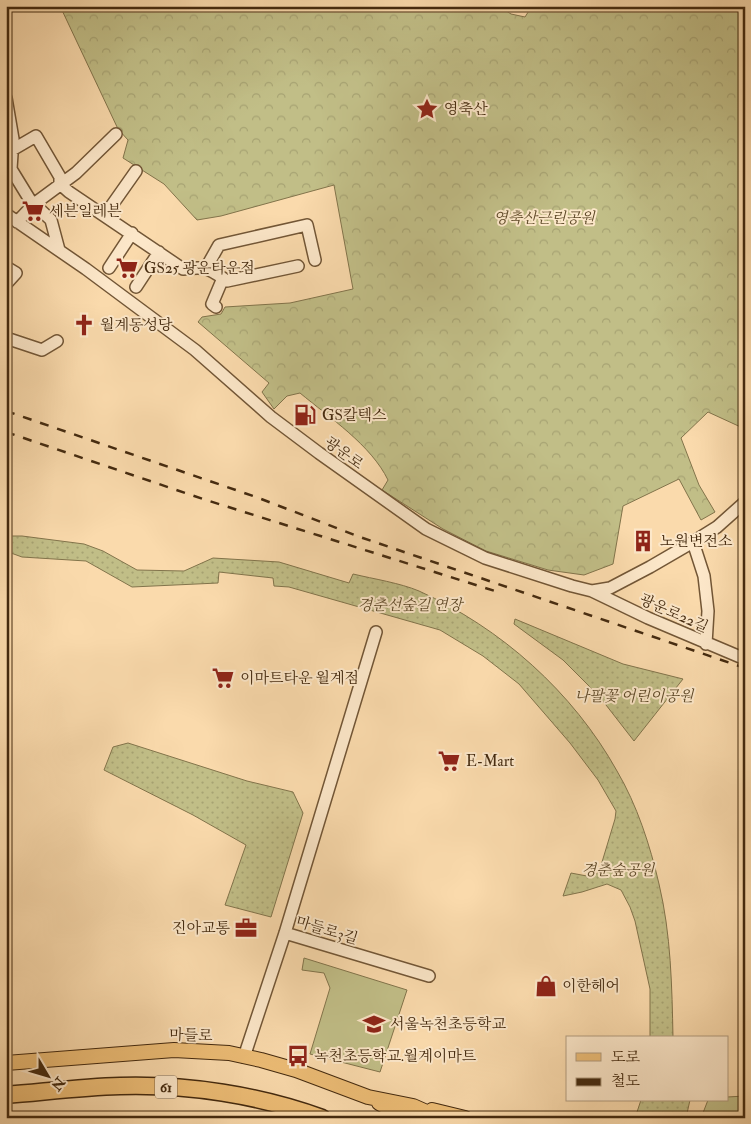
<svg xmlns="http://www.w3.org/2000/svg" width="751" height="1124" font-family="'IM FELL Double Pica','Noto Serif KR',serif">
<defs>
<pattern id="grass-dots" width="8" height="8" patternUnits="userSpaceOnUse" patternTransform="scale(1.25)"><rect width="8" height="8" fill="#c1be87"/><path d="M2 2h.1M6 6h.1" fill="none" stroke="#a7a373" stroke-width="1.8" stroke-linecap="round"/></pattern>
<pattern id="forest-crowns" width="20" height="18" patternUnits="userSpaceOnUse" patternTransform="scale(1.25)"><rect width="20" height="18" fill="#c1be87"/><path d="M2 6a3 3 0 1 1 6 0M12 15a3 3 0 1 1 6 0" fill="none" stroke="#a7a373"/></pattern>
</defs>
<rect width="100%" height="100%" fill="#fadaac"/>
<filter id="stains"><feTurbulence type="fractalNoise" baseFrequency=".004" numOctaves="4"/><feColorMatrix values="0 0 0 0 .2 0 0 0 0 .09 0 0 0 0 .02 0 0 0 .5 -.17"/></filter>
<radialGradient id="worn" r=".72"><stop offset=".6" stop-color="#630" stop-opacity="0"/><stop offset="1" stop-color="#630" stop-opacity=".3"/></radialGradient>
<path fill="url(#grass-dots)" stroke="#82744b" d="M6,536H22L84,544L103,551L137,570L184,571L213,558L279,562L349,583L353,574C374,579 400,583 419,591C501,628 573,692 617,771C637,805 650,845 659,884C671,934 672,987 673,1038H650V989L635,921L630,907L621,890L607,884L582,892L563,896L571,873L592,877L599,872L615,819L616,811L598,780L570,743L519,684L483,656L440,630L289,587L274,586L273,578L219,572L218,583L132,587L86,561L22,557L11,553L6,554Z
M515,619L623,664L683,679L634,741L599,696L563,660L514,624Z
M128,743L247,781L293,792L303,813L271,917L225,905L246,845L193,815L104,770L113,747Z
M641,1100H690L686,1118H635Z"/>
<path fill="url(#forest-crowns)" stroke="#82744b" d="M60,6H499L511,14L525,17L532,6H745V429L708,412L681,438L699,485L715,512L701,520L679,479L623,506L613,564L584,575L548,570L486,551L443,529L382,490L388,480C371,445 330,418 300,393L287,396L274,409L262,392L269,383L198,322L202,317L221,314L225,307L290,303L353,289L334,185L221,216L197,220L164,184L123,158L128,140L118,129Z"/>
<path fill="#c1be87" stroke="#82744b" d="M304,958L407,990L380,1072L310,1054L330,988L324,973L302,970Z
M745,1096V1118H701L708,1100H727V1097Z"/>
<g fill="none" stroke-linecap="round" stroke-linejoin="round">
<g stroke="#725636" stroke-width="14">
<path id="minor" d="M6,98L13,139L11,169L30,200L51,220L59,250
M12,150L36,136L60,177V184L69,192L183,269C207,266 208,268 227,281L298,266
M6,214L86,269L195,350L271,417L319,453L426,529L485,558L572,586L592,591L610,588L650,567L693,542L717,527L745,502
M105,215L136,171
M17,222L34,204L76,173L116,134
M6,267L16,273L6,284
M109,268L132,233
M206,268L219,245L307,225L315,260
M136,287L159,252
M216,307L212,304L223,278
M6,338L42,350L57,341
M693,542L704,576L708,611L706,644
M592,591L648,618L745,659
M285,933L429,976
M244,1057L285,933L376,632"/>
</g>
<g stroke="#442a0f" stroke-width="16">
<path id="major" d="M6,1063L174,1050L229,1053L261,1060L296,1070L368,1097L413,1106L440,1118
M379,1103L406,1118
M432,1110L465,1118"/>
</g>
<g stroke="#442a0f" stroke-width="19">
<path id="highway" d="M6,1095C44,1092 82,1087 120,1086C187,1084 259,1095 322,1118"/>
</g>
<use href="#minor" stroke="#fce7c9" stroke-width="11"/>
<use href="#major" stroke="#edbd76" stroke-width="14"/>
<use href="#highway" stroke="#edbd76" stroke-width="16"/>
<path stroke="#442a0f" stroke-width="2.5" stroke-dasharray="9 9" stroke-linecap="butt" d="M6,411L256,497L360,537L745,668
M6,432L203,499L498,592"/>
</g>
<defs>
<g id="sight-bare" transform="scale(1.725)"><path d="M0-6L1.8-2.2L6-1.7L2.9 1.2L3.7 5.4L0 3.3L-3.7 5.4L-2.9 1.2L-6-1.7L-1.8-2.2Z" fill="#8f2418" stroke="#fce7c9" stroke-width="2.5" paint-order="stroke"/></g>
<g id="supermarket-bare" transform="scale(1.725)"><path d="M-6-5.5h2.5l.6 2H6L4.5 2H-2.5L-4.4-4H-6ZM-1.5 3.2a1.3 1.3 0 1 0 .1 0ZM3 3.2a1.3 1.3 0 1 0 .1 0Z" fill="#8f2418" stroke="#fce7c9" stroke-width="2.5" paint-order="stroke"/></g>
<g id="church-bare" transform="scale(1.725)"><path d="M-1.2-6h2.4v3.5h3.3v2.4h-3.3V6h-2.4V-.1h-3.3v-2.4h3.3Z" fill="#8f2418" stroke="#fce7c9" stroke-width="2.5" paint-order="stroke"/></g>
<g id="fuel-bare" transform="scale(1.725)"><path d="M-5.5-6h7V0h2V4h1.3V-2.5L3-4.5l.8-.8L6-3V5H2.5V1h-1V6h-7ZM-4.2-4.7v3.2H.2V-4.7Z" fill="#8f2418" stroke="#fce7c9" stroke-width="2.5" paint-order="stroke"/></g>
<g id="building-bare" transform="scale(1.725)"><path d="M-4-6H4V6H1V3H-1V6H-4ZM-2.5-4.3h1.7v1.8h-1.7ZM.8-4.3h1.7v1.8H.8ZM-2.5-1h1.7V.8h-1.7ZM.8-1h1.7V.8H.8Z" fill="#8f2418" stroke="#fce7c9" stroke-width="2.5" paint-order="stroke"/></g>
<g id="office-bare" transform="scale(1.725)"><path d="M-6-3h4V-5.5h4V-3h4V5H-6ZM-1-4.5V-3h2v-1.5ZM-6 0V1H6V0Z" fill="#8f2418" stroke="#fce7c9" stroke-width="2.5" paint-order="stroke"/></g>
<g id="shop-bare" transform="scale(1.725)"><path d="M-5-2.5h2.3a2.7 3.5 0 0 1 5.4 0H5L5.5 6h-11ZM-1.5-2.5h3a1.5 2.3 0 0 0-3 0Z" fill="#8f2418" stroke="#fce7c9" stroke-width="2.5" paint-order="stroke"/></g>
<g id="school-bare" transform="scale(1.725)"><path d="M0-5L7-2L0 1L-7-2ZM-4 1L0 2.5L4 1V4Q0 6-4 4Z" fill="#8f2418" stroke="#fce7c9" stroke-width="2.5" paint-order="stroke"/></g>
<g id="bus-bare" transform="scale(1.725)"><path d="M-5-6H5V4H4V6H2V4H-2V6H-4V4H-5ZM-3.5-4V0h7V-4ZM-3.5 1.2v1.5H-2V1.2ZM2 1.2v1.5H3.5V1.2Z" fill="#8f2418" stroke="#fce7c9" stroke-width="2.5" paint-order="stroke"/></g>
</defs>
<g fill-rule="evenodd">
<use href="#sight-bare" x="427" y="109"/>
<use href="#supermarket-bare" x="33" y="211"/>
<use href="#supermarket-bare" x="127" y="268"/>
<use href="#church-bare" x="84" y="325"/>
<use href="#fuel-bare" x="305" y="415"/>
<use href="#building-bare" x="643" y="541"/>
<use href="#supermarket-bare" x="223" y="678"/>
<use href="#supermarket-bare" x="449" y="761"/>
<use href="#office-bare" x="246" y="928"/>
<use href="#shop-bare" x="546" y="986"/>
<use href="#school-bare" x="374" y="1024"/>
<use href="#bus-bare" x="298" y="1056"/>
</g>
<g text-anchor="middle" stroke-width="4" stroke-linejoin="round" paint-order="stroke">
<rect fill="#fce7c9" stroke="#7b6347" stroke-width="1" x="155" y="1075.5" width="22" height="23" rx="4"/>
<g font-size="14" font-weight="bold" fill="#442a0f">
<text x="166" y="1092">61</text>
</g>
<g font-size="15" fill="#442a0f" stroke="#fce7c9" text-anchor="start">
<text x="444" y="114">영축산</text>
<text x="49" y="216">세븐일레븐</text>
<text x="144" y="273">GS25 광운타운점</text>
<text x="100" y="330">월계동성당</text>
<text x="322" y="420">GS칼텍스</text>
<text x="660" y="546">노원변전소</text>
<text x="240" y="683">이마트타운 월계점</text>
<text x="466" y="766">E-Mart</text>
<text x="230" y="933" text-anchor="end">진아교통</text>
<text x="562" y="991">이한헤어</text>
<text x="390" y="1029">서울녹천초등학교</text>
<text x="314" y="1061">녹천초등학교.월계이마트</text>
</g>
<g font-size="15" font-style="italic" fill="#5d4827" stroke="#fce7c9">
<text x="544" y="223">영축산근린공원</text>
<text x="410" y="610">경춘선숲길 연장</text>
<text x="634" y="701">나팔꽃 어린이공원</text>
<text x="618" y="875">경춘숲공원</text>
</g>
<g font-size="15" fill="#442a0f" stroke="#fce7c9">
<text transform="translate(344 453) rotate(36)" y="5">광운로</text>
<text transform="translate(674 613) rotate(24)" y="5">광운로22길</text>
<text transform="translate(327 930) rotate(17)" y="5">마들로3길</text>
<text transform="translate(191 1035) rotate(2)" y="5">마들로</text>
</g>
</g>
<rect width="751" height="1124" fill="none" stroke="#fadaac" stroke-width="25"/>
<rect x="8" y="8" width="736" height="1109" fill="none" stroke="#442a0f" stroke-width="2.5"/>
<rect x="12" y="12" width="726" height="1099" fill="none" stroke="#442a0f"/>
<rect x="566" y="1036" width="162" height="65" fill="#fce7c9" stroke="#b29b7f"/>
<rect x="576" y="1053" width="25" height="8" fill="#edbd76" stroke="#b29b7f"/>
<text x="611" y="1062" font-size="15" fill="#442a0f">도로</text>
<rect x="576" y="1078" width="25" height="8" fill="#442a0f" stroke="#b29b7f"/>
<text x="611" y="1086" font-size="15" fill="#442a0f">철도</text>
<g transform="translate(48 1076) rotate(128)" stroke="#fce7c9" stroke-width="4" paint-order="stroke">
<path d="M0-4L9 19L0 12L-9 19Z" fill="#442a0f"/>
<text y="-8" font-size="14" font-weight="bold" text-anchor="middle" fill="#442a0f">N</text>
</g>
<rect width="100%" height="100%" filter="url(#stains)"/>
<rect width="100%" height="100%" fill="url(#worn)"/>
</svg>
